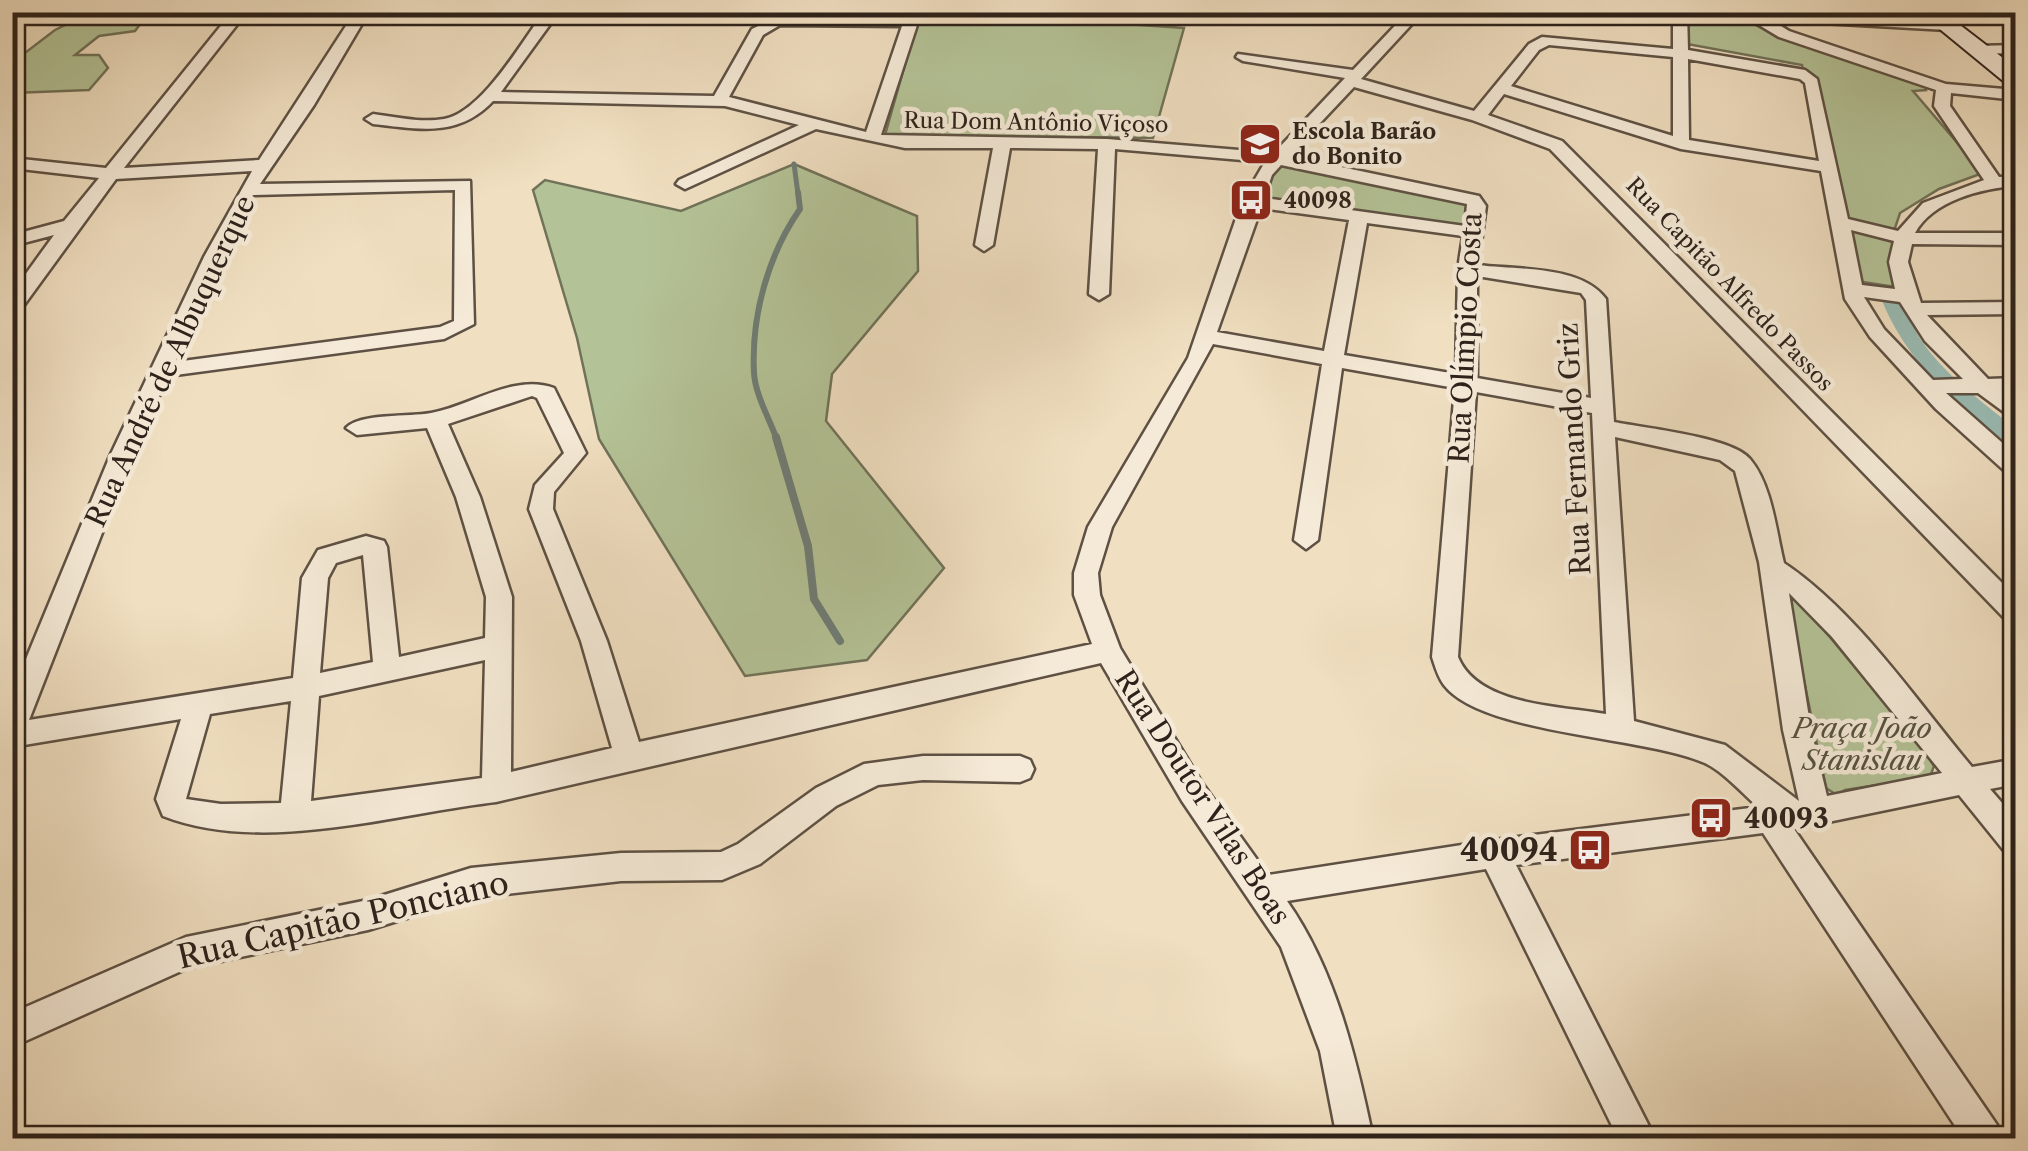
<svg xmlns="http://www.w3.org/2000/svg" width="2028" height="1151" font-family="'Libre Caslon Text',serif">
<rect width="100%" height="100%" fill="#f0dfc1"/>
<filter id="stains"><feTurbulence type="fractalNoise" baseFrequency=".002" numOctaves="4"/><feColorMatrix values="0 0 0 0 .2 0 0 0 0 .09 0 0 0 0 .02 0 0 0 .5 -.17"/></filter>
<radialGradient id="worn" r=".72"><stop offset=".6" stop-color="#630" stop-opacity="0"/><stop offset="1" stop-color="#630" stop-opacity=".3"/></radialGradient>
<path fill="#b4c397" stroke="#707259" stroke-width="2.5" d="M90,13L147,15L135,31L99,36L75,55H99L108,68L89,90L13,93V62L55,30Z
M1688,14L1734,15L1776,34L1925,86L1926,90L1913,91L1983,173L1939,189L1900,213L1895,228L1915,290L1843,279L1802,65L1687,44Z
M917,22H1096L1184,28L1153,138L885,135Z
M794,164L917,216L918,271L832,374L826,421L944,568L867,660L745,676L599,439L577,338L533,190L545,180L681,211Z
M1277,164L1470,201L1465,228L1270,198L1262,192Z
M1791,597L1800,601L1926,753L1934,766L1930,777L1845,790L1837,795L1826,788L1787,598Z"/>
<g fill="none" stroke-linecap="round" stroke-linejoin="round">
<path stroke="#6e7e77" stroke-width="5" d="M794,164L798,194"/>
<path stroke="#6e7e77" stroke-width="6" d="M777,440C770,420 755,394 754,373C751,316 768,255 800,209L798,192"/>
<path stroke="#6e7e77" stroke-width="8" d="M776,437L808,546L814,599L840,641"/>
<path fill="#9abcb4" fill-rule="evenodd" d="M1891,292C1906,297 1911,323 1919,337C1943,374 1981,401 2016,429V448C2003,445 1994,434 1984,426C1940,389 1902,352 1881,298Z"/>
<g stroke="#5e5144" stroke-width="5">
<path id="minor" d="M20,12H37L12,28V17Z
M232,12H247L124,168L259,160L355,12H369L314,105L260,184L470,181L474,324L444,339L168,376L132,456L29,720L293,678L302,578L318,550L366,536L384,541L387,547L399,657L485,638L486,597L456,497L427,428L357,435L346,428C359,413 410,417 431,413C471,406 514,373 554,388L586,453L554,492L553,509L607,641L639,742L1092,644L1074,595V573L1088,527L1188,358L1242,201L1265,162L1115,149L1109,294L1099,300L1089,294L1098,149L1010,148L993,245L984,251L975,245L993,148H905L816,129L685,189L676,184L679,180L799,125L725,106L493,101C458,138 419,129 373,124L365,119L373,114C396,117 421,123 444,119C482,112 521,43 544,12H559L501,92L714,96L752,29L777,17L1117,12L1110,16L918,22L881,135L1107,139L1274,153L1345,78L1243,61L1236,57L1238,54L1353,70L1408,12H1423L1361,79L1474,111L1529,44L1542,37L1673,49V12H1687L1688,50L1805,70L1817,79L1848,219L1898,231L1923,203L1984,180L1934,106L1936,90L1779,37L1749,19L1703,12H1790L1952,23L1954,26L1947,30L1771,20L1789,31L1946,84L2016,90V100L1951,93L1950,106L1999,177L2016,176V186C1982,188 1932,201 1915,233H2016V245L1912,244L1908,262L1921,303L2016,302V314L1927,315L1988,379L2016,378V392H2003L2016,402V421L1978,393H1946L2016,455V476L2008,474L1936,409L1870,337L1845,299L1821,171L1681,149L1504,94L1488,115L1562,141L2016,597V624L2007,621L1550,149L1472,120L1354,87L1289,156L1479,196L1486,206L1478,265C1517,270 1581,265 1606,299L1614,422C1644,428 1732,437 1750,459C1772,485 1776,531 1784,563C1856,611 1916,700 1972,767L2016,759V784L1990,789L2016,819V856L2005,852L1959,795L1794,829L1997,1125L2002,1138H1963L1763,833L1516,865L1655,1138H1618L1486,869L1287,901C1335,969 1356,1057 1373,1138H1337L1320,1051L1281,947L1182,801L1101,663L496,802C393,814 263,855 163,816L156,799L181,719L12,747V693L110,456L204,257L252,171L116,179L19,312L12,314V293L54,235L12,246V235L64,221L99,178L12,168V158L106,168ZM780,25L902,26L866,132L729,97L763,35ZM1549,45L1673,57V136L1511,86L1539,50ZM1688,59L1800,79L1805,83L1819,161L1689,140ZM1281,165L1467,204L1465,226L1264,198L1272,175ZM455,190L454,321L440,327L175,362L253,195ZM1261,208L1349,220L1324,351L1217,332ZM1367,223L1463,236L1458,269L1456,374L1344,355ZM1851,230L1894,241L1889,262L1895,289L1862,285ZM1477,276L1581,293L1586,300L1591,398L1477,378ZM1864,297L1900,302L1925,341L1963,379L1933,380L1884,329ZM1213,344L1322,364L1294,540L1306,549L1318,540L1342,368L1455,388L1432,657C1435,666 1438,677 1444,685C1481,734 1643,736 1705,763C1724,772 1742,793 1758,807L1494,840L1268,875L1202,783L1120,648L1100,595L1098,573L1112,527ZM1476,392L1592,413L1606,714C1561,706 1478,706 1458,657ZM532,396L537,398L564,453L535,485L529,509L581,641L612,748L511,772L512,597L480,497L448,424ZM1615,437L1720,460L1735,471L1759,562L1783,730L1799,801L1725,745L1634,721ZM363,555L373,662L320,673L328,578L336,563ZM1789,593L1832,637L1942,773L1827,796L1811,730ZM485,660L482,778L311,801L319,696ZM291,701L281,803L221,804L186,799L210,714Z
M2016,45V53L1976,54L1969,50L1976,46Z
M923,756H1020L1030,760L1034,769L1030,778L1020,782L923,780L878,785L836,806L760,864L722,880L621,881L471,898L368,930L188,968L12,1047V1013L186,937L368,900L471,868L621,853L721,852L738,844L816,788L864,764Z"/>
</g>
<g stroke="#2d221b" stroke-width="4">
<path id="secondary" d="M1919,12H1943L2016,68V87L2008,85Z"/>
</g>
<use href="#minor" fill="#f5ead7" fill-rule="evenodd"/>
<use href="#secondary" fill="#f5ead7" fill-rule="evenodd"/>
</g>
<defs>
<g id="school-square" transform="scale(2.25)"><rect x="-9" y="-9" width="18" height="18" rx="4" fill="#8f2418" stroke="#f5ead7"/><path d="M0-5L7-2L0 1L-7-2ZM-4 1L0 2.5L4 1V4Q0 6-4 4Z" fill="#fff"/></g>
<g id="bus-square" transform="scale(2.25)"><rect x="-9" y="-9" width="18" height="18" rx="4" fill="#8f2418" stroke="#f5ead7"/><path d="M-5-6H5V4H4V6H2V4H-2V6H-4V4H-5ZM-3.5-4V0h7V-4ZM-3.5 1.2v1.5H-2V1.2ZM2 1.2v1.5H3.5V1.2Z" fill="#fff"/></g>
</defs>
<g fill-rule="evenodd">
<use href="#school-square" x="1260" y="144"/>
<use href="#bus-square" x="1251" y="200"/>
<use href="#bus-square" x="1711" y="818"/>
<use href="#bus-square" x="1590" y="850"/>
</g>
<g text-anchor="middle" stroke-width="9" stroke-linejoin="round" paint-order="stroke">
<g font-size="22" fill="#2d221b" stroke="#f5ead7">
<text transform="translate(1036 122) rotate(1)" y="8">Rua Dom Antônio Viçoso</text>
<text transform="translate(1730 284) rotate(46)" y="8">Rua Capitão Alfredo Passos</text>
</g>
<g font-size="22" font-weight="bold" fill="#2d221b" stroke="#f5ead7" text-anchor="start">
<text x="1292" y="139">Escola Barão<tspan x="1292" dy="25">do Bonito</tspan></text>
<text x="1284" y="208">40098</text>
</g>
<g font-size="28" fill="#2d221b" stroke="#f5ead7">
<text transform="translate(1465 338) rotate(-87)" y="10">Rua Olímpio Costa</text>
<text transform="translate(170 361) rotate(-65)" y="10">Rua André de Albuquerque</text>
<text transform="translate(1574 449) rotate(-93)" y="10">Rua Fernando Griz</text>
<text transform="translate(1203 797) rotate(57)" y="10">Rua Doutor Vilas Boas</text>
</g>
<g font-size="28" font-style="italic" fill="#565240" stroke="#f5ead7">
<text x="1862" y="738">Praça João<tspan x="1862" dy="32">Stanislau</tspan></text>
</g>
<g font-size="28" font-weight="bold" fill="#2d221b" stroke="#f5ead7" text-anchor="start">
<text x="1744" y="828">40093</text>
</g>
<g font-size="32" font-weight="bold" fill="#2d221b" stroke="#f5ead7" text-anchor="end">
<text x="1558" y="861">40094</text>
</g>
<g font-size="32" fill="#2d221b" stroke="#f5ead7">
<text transform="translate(343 920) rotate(-13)" y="11">Rua Capitão Ponciano</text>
</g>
</g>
<rect width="2028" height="1151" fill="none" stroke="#f0dfc1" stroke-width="50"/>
<rect x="15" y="15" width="1998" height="1121" fill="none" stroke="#2d221b" stroke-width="5"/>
<rect x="25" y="25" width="1978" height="1101" fill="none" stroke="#2d221b" stroke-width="2.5"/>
<rect width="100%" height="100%" filter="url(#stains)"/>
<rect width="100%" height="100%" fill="url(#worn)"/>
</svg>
